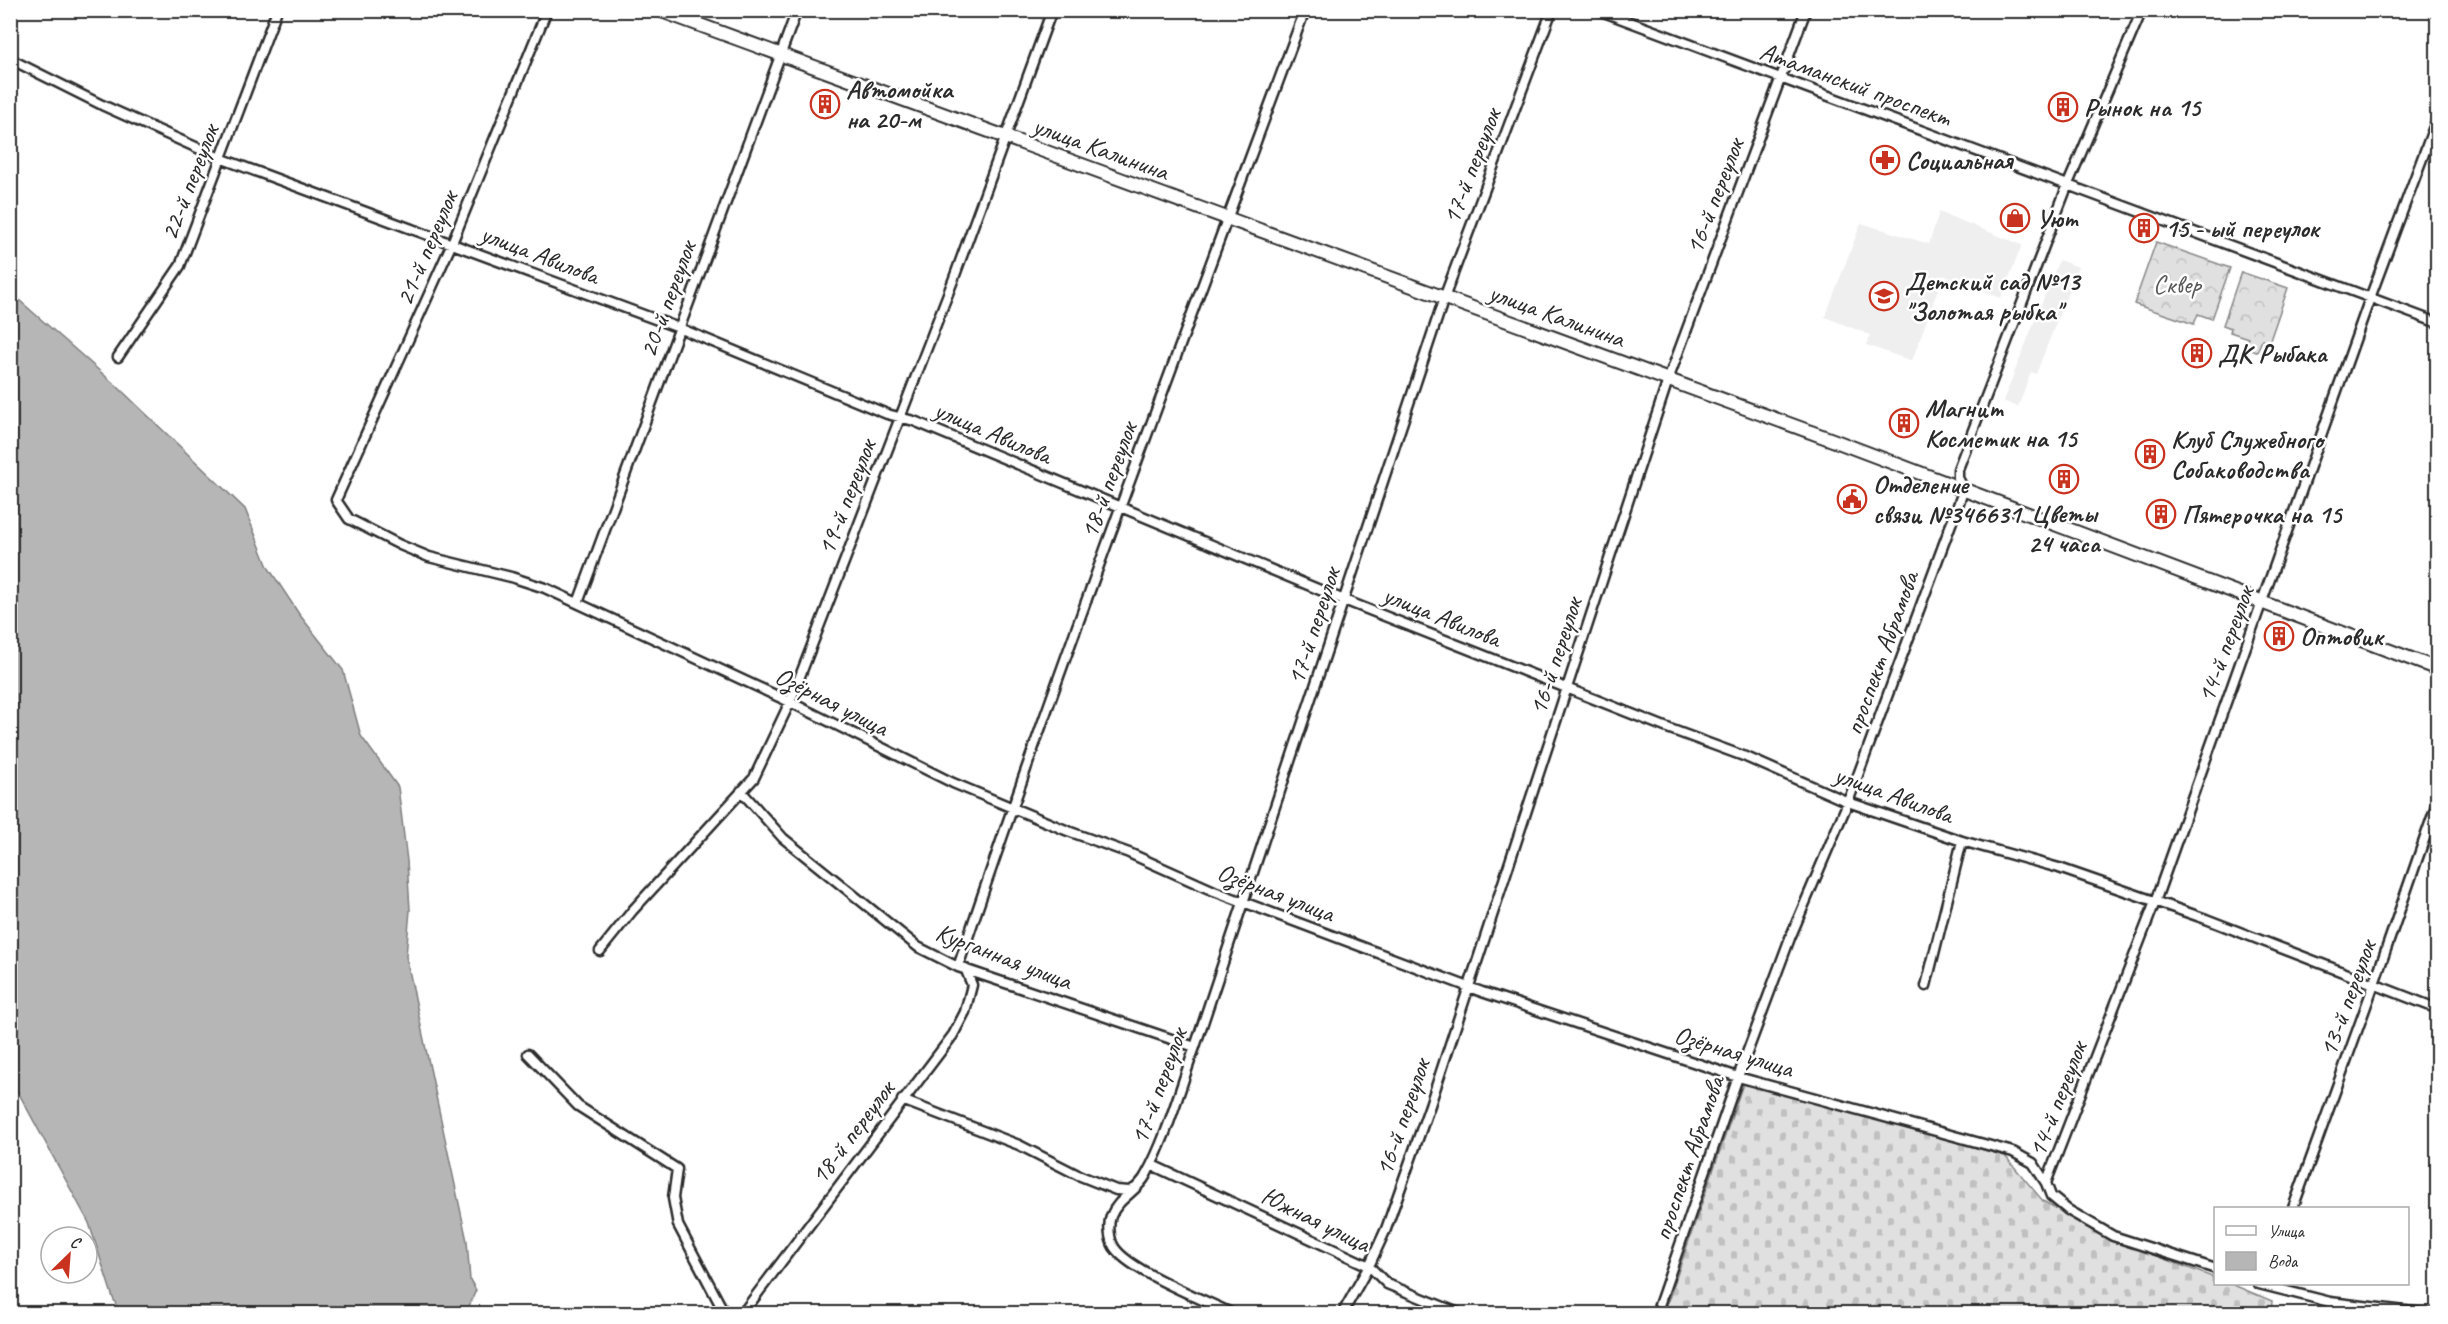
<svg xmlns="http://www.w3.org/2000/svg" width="2448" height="1324" font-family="Caveat,sans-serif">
<defs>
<pattern id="forest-crowns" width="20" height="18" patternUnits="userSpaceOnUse" patternTransform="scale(1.5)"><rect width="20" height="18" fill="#e0e0e0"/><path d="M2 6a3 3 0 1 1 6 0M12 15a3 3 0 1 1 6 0" fill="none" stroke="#c0c0c0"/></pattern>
<pattern id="cemetery-stones" width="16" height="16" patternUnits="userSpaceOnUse" patternTransform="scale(1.5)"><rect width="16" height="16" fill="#e0e0e0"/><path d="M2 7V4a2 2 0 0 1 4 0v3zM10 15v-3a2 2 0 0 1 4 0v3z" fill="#c0c0c0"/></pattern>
</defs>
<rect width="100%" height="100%" fill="#fff"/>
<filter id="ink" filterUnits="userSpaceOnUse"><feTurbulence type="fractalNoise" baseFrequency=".0167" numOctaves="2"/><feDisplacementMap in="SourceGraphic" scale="12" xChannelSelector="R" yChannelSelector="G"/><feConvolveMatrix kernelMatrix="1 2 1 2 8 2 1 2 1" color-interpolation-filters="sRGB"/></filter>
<g filter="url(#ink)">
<path fill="#efefef" d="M1939,212L2022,245L2001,298L1943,275L1912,361L1866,345L1870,335L1825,317L1861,223L1929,244Z
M2059,260L2078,267L2036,374L2031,372L2018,407L2003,401Z"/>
<path fill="url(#forest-crowns)" stroke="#868686" stroke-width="1.5" d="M2156,242L2230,268L2212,319L2198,314L2194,324L2134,304Z
M2241,272L2288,288L2269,343L2262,340L2257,352L2244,348L2248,338L2230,332L2231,328L2223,325Z"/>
<path fill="url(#cemetery-stones)" stroke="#868686" stroke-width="1.5" d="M1744,1081L2005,1156L2043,1201L2106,1237L2215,1278L2216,1284H2231L2272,1301L2271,1314H1666L1665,1310Z"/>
<path fill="#b6b6b6" stroke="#7e7e7e" stroke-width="1.5" d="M10,292L120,389L245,509L268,567L299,614L343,670L361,736L398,787L407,861L410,910L406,956L467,1241L470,1280L476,1290L466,1313H120L113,1298L89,1223L11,1079Z"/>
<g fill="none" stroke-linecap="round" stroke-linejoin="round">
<g stroke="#2b2b2b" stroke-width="13">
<path id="minor" d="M547,10L452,243L336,500L349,519L400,545L429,557L511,577L545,588L790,702L953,783L1068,831L1129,853L1214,891L1482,992L1738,1077L2013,1152L2033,1163L2046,1183L2051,1196L2068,1210L2113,1236L2216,1269
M1598,10L2438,323
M10,59L102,105L220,158L679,328L887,414L914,421L1344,600L1670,729L1746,757L1848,802L1962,841L2059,868L2206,919L2438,1009
M118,357L180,266L277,10
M578,603L797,10
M741,791L783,838L918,947L958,967L1195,1047
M600,951L633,910L754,778L790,702L954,278L1052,10
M958,967C1066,645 1187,328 1305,10
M1926,986L1962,841
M528,1054L578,1106L677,1169L673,1198L678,1225L725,1314
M902,1100L1019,1145L1078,1175L1116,1190L1129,1191L1133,1189
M1152,1165L1369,1266L1387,1284L1461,1314
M2046,1183L2155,902L2370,298L2438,116
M2293,1208L2374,984L2438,800
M2259,1284L2330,1302L2430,1314
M742,1314L953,1035L965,1012L972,985L965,968
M1233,1314C1205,1300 1129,1271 1114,1247C1109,1239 1108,1224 1111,1216C1118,1198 1138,1191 1146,1175C1167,1137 1180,1088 1195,1047L1444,298L1552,10
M1342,1314L1369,1266L1386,1229L1430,1105L1668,380L1806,10
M1656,1314L1738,1077L1790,938L1848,802L1964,489L1958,478V469L2068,184L2142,10"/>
</g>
<g stroke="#2b2b2b" stroke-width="16">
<path id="secondary" d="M659,10L1838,442L2438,669"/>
</g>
<use href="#minor" stroke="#fff" stroke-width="8"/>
<use href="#secondary" stroke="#fff" stroke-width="12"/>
</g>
</g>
<defs>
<g id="building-ring" transform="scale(1.5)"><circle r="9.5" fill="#fff" stroke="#c8321e" stroke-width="1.5"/><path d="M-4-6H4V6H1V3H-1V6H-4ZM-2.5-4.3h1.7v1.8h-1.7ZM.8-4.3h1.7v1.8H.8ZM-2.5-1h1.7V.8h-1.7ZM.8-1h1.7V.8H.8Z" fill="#c8321e"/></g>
<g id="pharmacy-ring" transform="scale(1.5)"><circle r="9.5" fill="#fff" stroke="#c8321e" stroke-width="1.5"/><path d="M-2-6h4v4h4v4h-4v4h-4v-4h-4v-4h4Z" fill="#c8321e"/></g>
<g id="shop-ring" transform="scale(1.5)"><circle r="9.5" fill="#fff" stroke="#c8321e" stroke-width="1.5"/><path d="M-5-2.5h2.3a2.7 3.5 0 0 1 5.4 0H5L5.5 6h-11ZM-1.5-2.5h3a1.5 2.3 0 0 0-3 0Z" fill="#c8321e"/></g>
<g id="school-ring" transform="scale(1.5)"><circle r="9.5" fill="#fff" stroke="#c8321e" stroke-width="1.5"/><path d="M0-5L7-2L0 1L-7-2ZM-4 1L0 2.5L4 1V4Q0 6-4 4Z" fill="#c8321e"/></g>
<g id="civic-ring" transform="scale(1.5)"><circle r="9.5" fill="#fff" stroke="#c8321e" stroke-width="1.5"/><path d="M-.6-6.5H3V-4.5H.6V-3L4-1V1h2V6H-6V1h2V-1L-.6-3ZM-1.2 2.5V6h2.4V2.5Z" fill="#c8321e"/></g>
</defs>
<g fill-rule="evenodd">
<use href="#building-ring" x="825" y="104"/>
<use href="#building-ring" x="2063" y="107"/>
<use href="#pharmacy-ring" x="1885" y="160"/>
<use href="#shop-ring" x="2015" y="218"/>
<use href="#building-ring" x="2144" y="228"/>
<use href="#school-ring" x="1884" y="296"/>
<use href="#building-ring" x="2197" y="353"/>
<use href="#building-ring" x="1904" y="423"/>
<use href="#building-ring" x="2150" y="454"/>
<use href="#building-ring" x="2064" y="479"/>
<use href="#civic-ring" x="1852" y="499"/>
<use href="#building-ring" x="2161" y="514"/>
<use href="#building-ring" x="2279" y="636"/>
</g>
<g text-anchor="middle" stroke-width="5" stroke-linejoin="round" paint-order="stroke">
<g font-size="26" fill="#2b2b2b" stroke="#fff">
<text transform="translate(1856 84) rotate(20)" y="9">Атаманский проспект</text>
<text transform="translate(1101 148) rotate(20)" y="9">улица Калинина</text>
<text transform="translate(1471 166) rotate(-69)" y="9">17-й переулок</text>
<text transform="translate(189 182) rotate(-69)" y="9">22-й переулок</text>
<text transform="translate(1714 196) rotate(-69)" y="9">16-й переулок</text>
<text transform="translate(426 248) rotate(-67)" y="9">21-й переулок</text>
<text transform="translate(540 254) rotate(21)" y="9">улица Авилова</text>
<text transform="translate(667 299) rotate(-70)" y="9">20-й переулок</text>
<text transform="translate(1557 315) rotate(20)" y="9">улица Калинина</text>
<text transform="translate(993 432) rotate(23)" y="9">улица Авилова</text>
<text transform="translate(1108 480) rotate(-70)" y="9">18-й переулок</text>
<text transform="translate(846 497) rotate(-69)" y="9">19-й переулок</text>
<text transform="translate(1442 616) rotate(22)" y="9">улица Авилова</text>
<text transform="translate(1313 626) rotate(-72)" y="9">17-й переулок</text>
<text transform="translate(2225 644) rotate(-70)" y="9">14-й переулок</text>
<text transform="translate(1881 653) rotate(-70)" y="9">проспект Абрамова</text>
<text transform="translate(1555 656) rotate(-72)" y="9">16-й переулок</text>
<text transform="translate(832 701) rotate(27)" y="9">Озёрная улица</text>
<text transform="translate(1894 794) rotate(20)" y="9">улица Авилова</text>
<text transform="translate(1276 892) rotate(21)" y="9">Озёрная улица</text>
<text transform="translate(1004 956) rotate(21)" y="9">Курганная улица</text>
<text transform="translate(2347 998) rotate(-70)" y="9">13-й переулок</text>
<text transform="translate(1734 1051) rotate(17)" y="9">Озёрная улица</text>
<text transform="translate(1158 1086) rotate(-70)" y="9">17-й переулок</text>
<text transform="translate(2057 1099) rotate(-69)" y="9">14-й переулок</text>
<text transform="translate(1402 1117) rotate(-71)" y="9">16-й переулок</text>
<text transform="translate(852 1132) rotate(-53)" y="9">18-й переулок</text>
<text transform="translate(1688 1158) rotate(-71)" y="9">проспект Абрамова</text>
<text transform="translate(1316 1219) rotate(26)" y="9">Южная улица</text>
</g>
<g font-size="26" font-weight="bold" fill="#2b2b2b" stroke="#fff" text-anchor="start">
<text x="846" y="98">Автомойка<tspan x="846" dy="30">на 20-м</tspan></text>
<text x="2084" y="116">Рынок на 15</text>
<text x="1906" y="169">Социальная</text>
<text x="2036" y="227">Уют</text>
<text x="2165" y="237">15 - ый переулок</text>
<text x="1905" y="290">Детский сад №13<tspan x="1905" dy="30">"Золотая рыбка"</tspan></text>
<text x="2218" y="362">ДК Рыбака</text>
<text x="1925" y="417">Магнит<tspan x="1925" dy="30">Косметик на 15</tspan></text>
<text x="2171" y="448">Клуб Служебного<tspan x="2171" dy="30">Собаководства</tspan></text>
<text x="1873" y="493">Отделение<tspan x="1873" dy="30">связи №346631</tspan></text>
<text x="2064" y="522" text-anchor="middle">Цветы<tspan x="2064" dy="30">24 часа</tspan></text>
<text x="2182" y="523">Пятерочка на 15</text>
<text x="2300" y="645">Оптовик</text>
</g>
<g font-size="26" fill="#585858" stroke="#fff">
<text x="2177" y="293">Сквер</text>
</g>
</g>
<rect width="2448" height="1324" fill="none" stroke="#fff" stroke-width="36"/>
<rect x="18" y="18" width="2412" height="1288" fill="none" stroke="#2b2b2b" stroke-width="2" filter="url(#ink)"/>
<rect x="2214" y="1207" width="195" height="78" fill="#ffffff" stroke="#aaaaaa" stroke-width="1.5"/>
<rect x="2226" y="1226" width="30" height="9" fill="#ffffff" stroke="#aaaaaa" stroke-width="1.5"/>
<text x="2268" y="1237" font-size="18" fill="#2b2b2b">Улица</text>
<rect x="2226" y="1252" width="30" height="18" fill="#b6b6b6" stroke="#aaaaaa" stroke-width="1.5"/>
<text x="2268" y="1267" font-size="18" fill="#2b2b2b">Вода</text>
<g transform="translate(69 1255) rotate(25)"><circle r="28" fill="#ffffff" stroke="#aaaaaa" stroke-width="1.5"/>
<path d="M0-4.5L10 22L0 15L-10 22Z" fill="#c8321e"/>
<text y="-9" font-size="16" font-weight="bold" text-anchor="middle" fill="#2b2b2b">С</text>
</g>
</svg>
